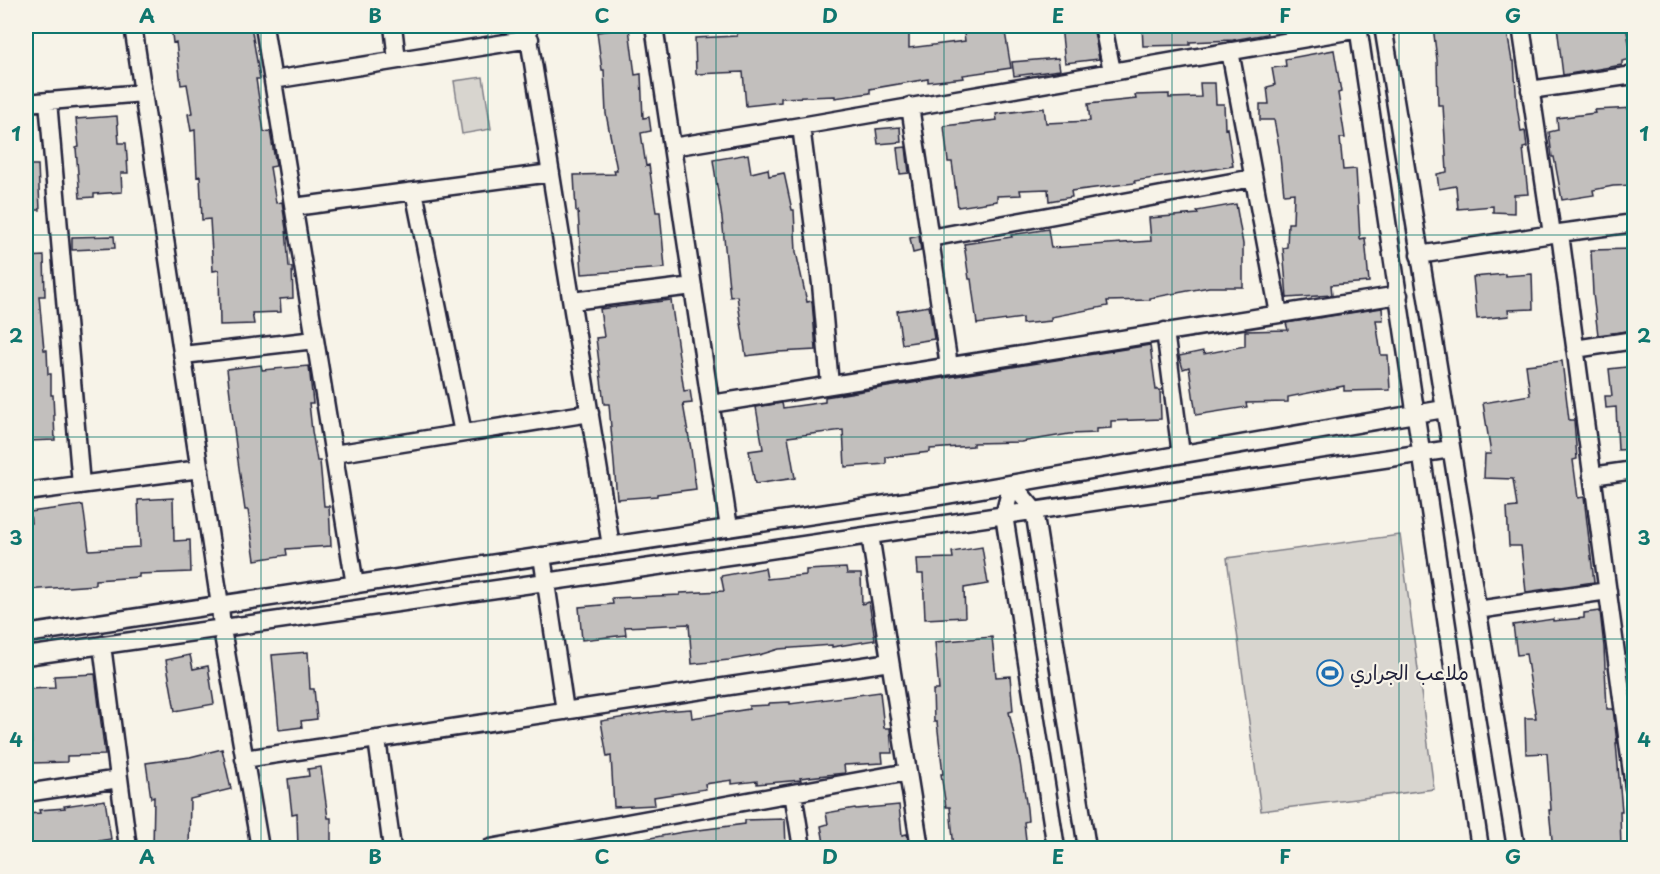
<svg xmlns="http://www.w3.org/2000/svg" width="1660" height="874" font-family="'Playpen Sans','Playpen Sans Arabic',sans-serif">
<rect width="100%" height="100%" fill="#f7f3e8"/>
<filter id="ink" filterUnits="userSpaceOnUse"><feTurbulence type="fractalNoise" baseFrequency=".0167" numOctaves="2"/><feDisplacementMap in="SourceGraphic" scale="12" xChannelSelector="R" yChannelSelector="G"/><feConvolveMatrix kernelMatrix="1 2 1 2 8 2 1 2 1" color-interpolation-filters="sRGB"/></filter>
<g filter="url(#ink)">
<path fill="#d8d5cf" stroke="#7d7c85" stroke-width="1.5" d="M483,77L491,129L462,134L454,81Z
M1400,535L1434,789L1261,811L1227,558Z"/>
<path fill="#c2bfbd" stroke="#22223b" stroke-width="1.5" d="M171,26H251L260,79H256L264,132L270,131L276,166L270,167L276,203L282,202L286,229L289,267H292L293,298L280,299L281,312L252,313L254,324L220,325L219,270L213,271L210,219L202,220L200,176L197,177L195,130L191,131L188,114L192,113L187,84L181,85L176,42L173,43Z
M804,26H909V48L965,41L963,26H1004L1011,68L963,75L964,78L928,82V79L870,89V93L835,98V96L781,98V102L746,106L743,72L696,74L695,38L737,36V31L776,30V34L799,33V32L805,31Z
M1061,26H1093L1099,59L1065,63Z
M1142,26H1223V27L1266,26L1267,34L1233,40L1190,42V45L1143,46Z
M1433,26H1506L1512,61H1514L1517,106L1521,132L1525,131L1527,147L1523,148L1528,194L1514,195V213L1493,212V206L1458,209L1456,186L1439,189L1437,174L1447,172L1443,105H1438L1437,60Z
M1557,26H1626L1632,59L1622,61V65L1563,75Z
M629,28L635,75L641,74L643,118L649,117L651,131L641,133L646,166L649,165L656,212H660L665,268L582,274L578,211H576L574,175L615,174L614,170H617L606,114L604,70H602L597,32Z
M1334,50L1341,92L1338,93L1345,138H1340L1343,170L1356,169L1360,239L1365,238L1369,282L1331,285L1332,295L1287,298L1283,248L1287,247L1288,223H1293L1294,193L1284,194L1279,147L1274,120H1260V104H1269L1267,87L1275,85L1272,68L1286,66L1285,59Z
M1058,58L1060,70L1014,76L1012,62Z
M1200,83H1215L1216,104H1224L1225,129L1227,128L1233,166L1134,181L1135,183L1071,191L1072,197L1049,201L1048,189L1020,190L1021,195L997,196V201L958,207L952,162H948L944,126L997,120L996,114L1044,108L1046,123L1090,121L1088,104L1136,99L1135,95L1169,94V98L1201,97Z
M1635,108V185L1613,186L1593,190L1594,195L1562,200L1554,157H1552L1549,132L1558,130L1557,118L1595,113L1594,110Z
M117,116L119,143H126L128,173H121L122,192L94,194V197L80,198L76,148L79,147L76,119Z
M900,127L901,142L878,144L876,129Z
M906,147L909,173L900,174L897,148Z
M748,154L751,173L768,169L769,176L784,173L792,210H794L796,252L807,302L812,301L816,350L778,352L746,356L737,296L730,297L722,218L713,160Z
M26,165H38L40,210H26Z
M1236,204L1243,244V287H1209L1150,298V300L1107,301L1108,306L1051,317V321L1022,324V318L977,324L971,279H969L964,244L1012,237L1011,235L1048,229L1051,248L1151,241L1149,218L1198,214L1197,211Z
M114,236L115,248L72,250V237Z
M919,236L921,251L913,253L910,238Z
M1632,249L1635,330L1598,335L1593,294L1591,250Z
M44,256L45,296H39L44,350H47L48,374H51V395H53L55,440L26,441V257Z
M1505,274V276L1532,274L1533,309L1508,310L1509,316L1477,319L1473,277Z
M671,300L684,391L690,390L692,403L683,404L691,449L696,489L657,494V496L617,499L609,404H604L596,338L604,337L600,309Z
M929,306L934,339L902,344L897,311Z
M1382,308L1383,320H1376L1381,355H1388L1390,390L1344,391V386L1288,397V402L1246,403L1247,407L1196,415L1189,367L1183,369L1179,356L1203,351L1204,354L1245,346V331L1288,330L1286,323Z
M1150,345L1156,390H1160L1161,419L1111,421V428L1096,429V433L1069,434L1021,442L973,443V446L930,449V452L886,457V464L845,467L843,430L788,437L795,478L755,484L749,451L763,449L756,407L782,403L783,408L825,402V397Z
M1562,361L1569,420H1574L1577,459L1573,460L1578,498L1584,497L1594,582L1526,592L1521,546H1509L1507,508L1517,507L1513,479L1484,478L1485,454H1491L1483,403L1530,395L1526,365Z
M261,365L262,370L309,366L313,403H309L312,431L317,461H320L324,506H329L331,546L286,549L287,555L255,560L248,510H245L237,454L227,369Z
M1635,366V449L1618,450L1616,407L1606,408L1605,396H1612L1609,369Z
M173,498L174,541L190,540L191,572L139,574V577L95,580V585L26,590V523H31L30,512L83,505L89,550L140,547L138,500Z
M982,547L988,584L964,588L965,617L925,619L923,574H918L917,559L953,558L952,552Z
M765,568L767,579L806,575V570L846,568L847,574H861L862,604L869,602L875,640L832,647V645L779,649L759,655L729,660L692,664L689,624L625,627L626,635L582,640L579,607L613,604L612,598L680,595V593L724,591L721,576Z
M1600,611L1604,647L1607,709H1613L1617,743H1616L1622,811H1620L1621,849H1553L1549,810H1551L1547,753L1526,754L1525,718H1536L1526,654L1517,655L1513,625L1553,619V621L1584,618V613Z
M992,637L996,677L1010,676L1013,711L1009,712L1020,762L1027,809L1028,821L1024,822L1027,849H954L950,807H946L941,774H943L937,722H934L933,690H939L935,642Z
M308,652L310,689H314L317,719L301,721L302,727L279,730L272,655Z
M190,655L193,669L208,666L214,704L175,711L166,660Z
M95,674L105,755L67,756V762L32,763L31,721H29L27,689L55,688L54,676Z
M880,692L884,728H890L892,753H882L883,763L844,765L845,773L800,778L801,780L757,784V781L732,784V780L705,784L706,789L654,797L655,805L614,807L611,756L607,757L601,721L663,711L691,709L692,718L749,709V706L769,705V703L790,702V704Z
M222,749L231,789L190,799L189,849H153L154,797L151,798L146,763L190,757Z
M321,767L328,818H331V849H298L297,813L292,814L288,779L309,776L308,769Z
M105,800L111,839L60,847L26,849V814L40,813L39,810L65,808L64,806Z
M899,805L902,835L907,834L909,849H831L830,842L824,843L821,826L828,824L826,813L855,808L856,809Z
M785,819L786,849H629L628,842L683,832L745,824V820Z"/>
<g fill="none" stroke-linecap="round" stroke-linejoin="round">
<g stroke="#22223b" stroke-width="21">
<path id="minor" d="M133,26L220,605L222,629L260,848
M264,26L355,585
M393,26L397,60
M527,26L611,546
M654,26L729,528
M1103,26L1112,71
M1358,26L1480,848
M1383,26L1516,848
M1521,26L1552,234
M1230,51L1279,314
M273,80L530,39
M1530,90L1634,75
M48,101L81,485
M26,103L143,93
M910,106L949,366
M801,126L821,284L830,385
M672,147L801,126L1359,29
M414,191L463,433
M294,207L551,173
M1560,234L1634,788
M930,238L1253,178
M1419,255L1552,234L1634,223
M572,301L693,286
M1165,331L1181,454
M1575,349L1634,340
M183,355L315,340
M711,404L1399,295
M334,454L590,413
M1592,476L1634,470
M1012,484L1034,510L1087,848
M1012,484L1004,515L1056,848
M26,492L200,469
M870,535L920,848
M542,556L565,711
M1477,610L1608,591
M26,634L940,496L1444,409
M102,645L128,848
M26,656L749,553L1451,449
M377,739L392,848
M244,759L890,662
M26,793L119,779
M793,793L802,848
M490,848L908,772"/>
</g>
<use href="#minor" stroke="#f7f3e8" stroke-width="16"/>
</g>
</g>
<path fill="none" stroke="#0f766e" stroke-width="1.5" stroke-opacity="0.55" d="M261,26V848M488,26V848M716,26V848M944,26V848M1172,26V848M1399,26V848M26,235H1634M26,437H1634M26,639H1634"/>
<defs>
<g id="stadium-ring" transform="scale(1.35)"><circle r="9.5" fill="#f7f3e8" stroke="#1f6fb2" stroke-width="1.5"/><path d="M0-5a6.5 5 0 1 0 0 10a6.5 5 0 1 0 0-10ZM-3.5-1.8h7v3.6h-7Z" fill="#1f6fb2"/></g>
</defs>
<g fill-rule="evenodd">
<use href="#stadium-ring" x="1330" y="673"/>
</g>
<g text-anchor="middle" stroke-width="4.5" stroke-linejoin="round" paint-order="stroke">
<g font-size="20" fill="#22223b" stroke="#f7f3e8" text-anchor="start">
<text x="1350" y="680">ملاعب الجراري</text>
</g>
</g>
<rect width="1660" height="874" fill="none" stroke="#f7f3e8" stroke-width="66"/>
<rect x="33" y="33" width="1594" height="808" fill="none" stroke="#0f766e" stroke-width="2"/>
<g font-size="20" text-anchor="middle" font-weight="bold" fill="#0f766e">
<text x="147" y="23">A</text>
<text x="375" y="23">B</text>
<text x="602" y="23">C</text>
<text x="830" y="23">D</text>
<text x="1058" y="23">E</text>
<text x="1285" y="23">F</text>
<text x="1513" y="23">G</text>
<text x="16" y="141">1</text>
<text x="1644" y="141">1</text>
<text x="16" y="343">2</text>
<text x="1644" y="343">2</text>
<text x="16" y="545">3</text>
<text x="1644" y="545">3</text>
<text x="16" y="747">4</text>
<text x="1644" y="747">4</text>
<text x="147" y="864">A</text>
<text x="375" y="864">B</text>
<text x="602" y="864">C</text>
<text x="830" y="864">D</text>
<text x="1058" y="864">E</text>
<text x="1285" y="864">F</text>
<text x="1513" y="864">G</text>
</g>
</svg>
